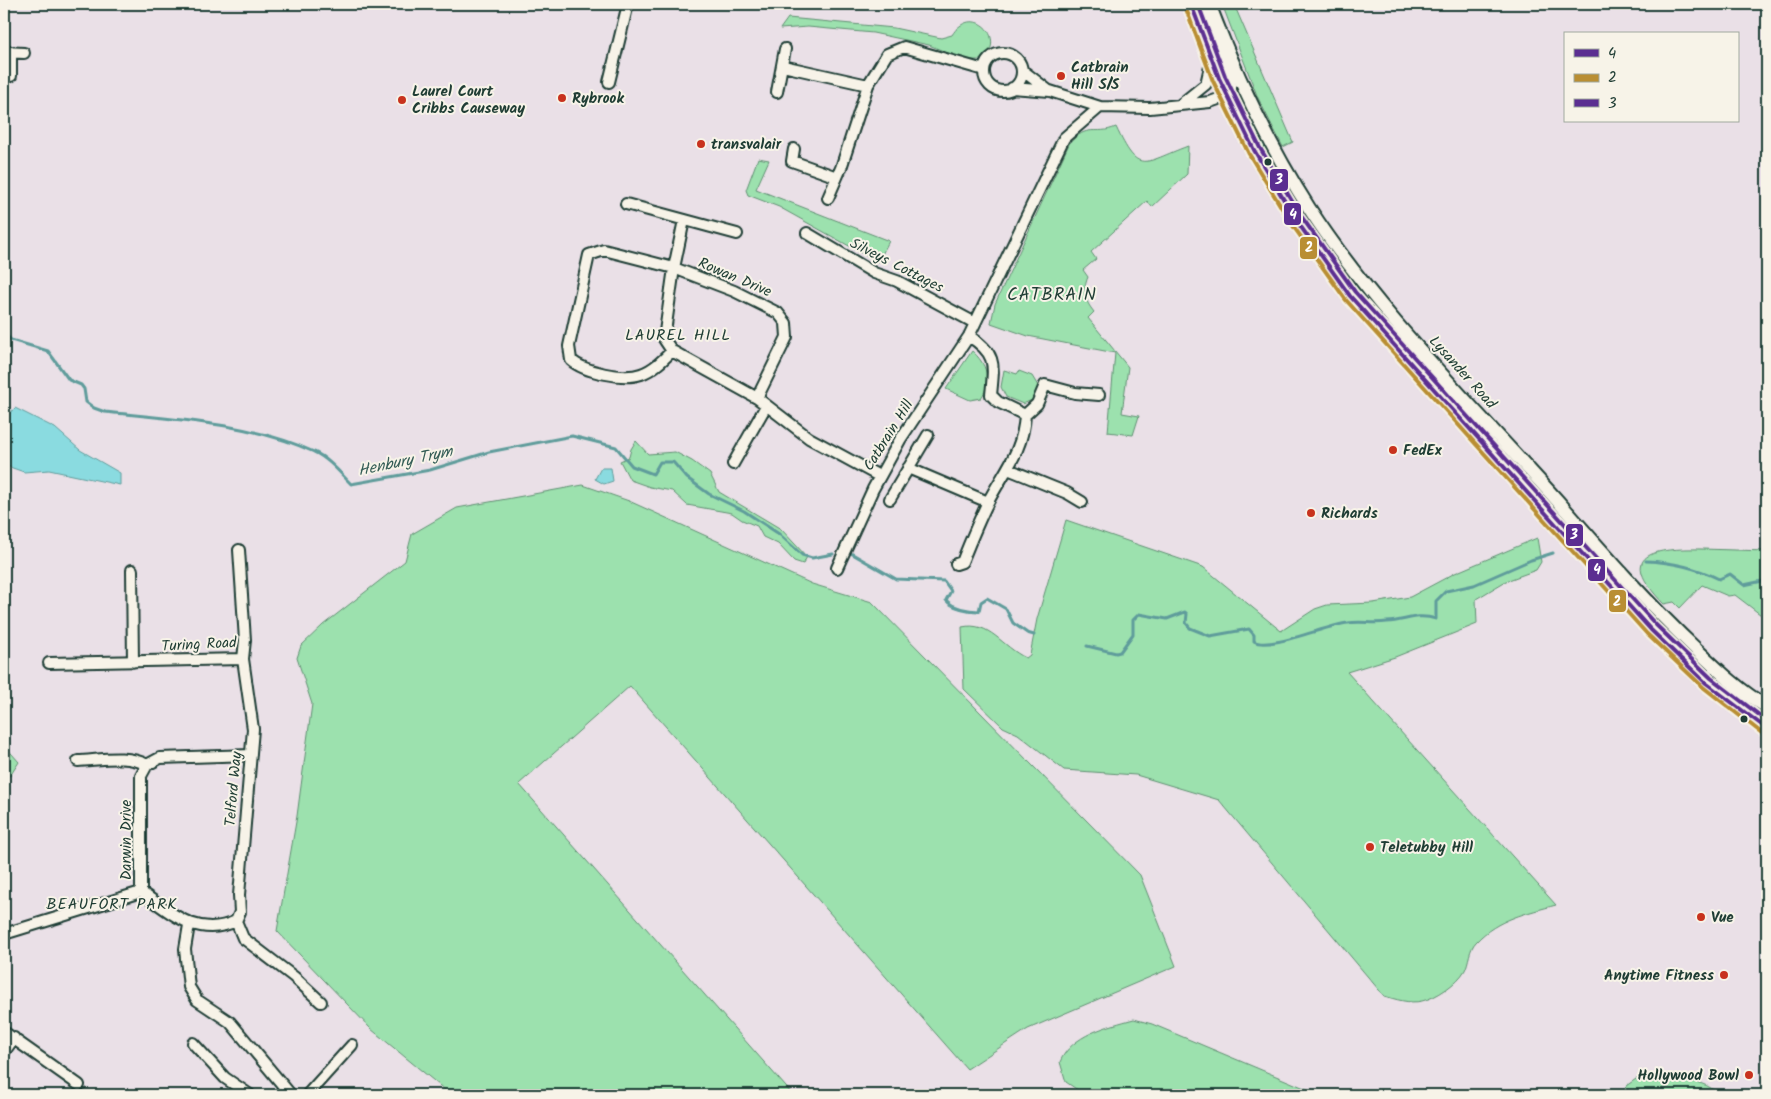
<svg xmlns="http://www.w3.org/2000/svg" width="1771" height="1099" font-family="Kalam,sans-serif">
<rect width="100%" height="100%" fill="#eae0e7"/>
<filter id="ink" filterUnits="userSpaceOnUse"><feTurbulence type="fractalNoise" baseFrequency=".02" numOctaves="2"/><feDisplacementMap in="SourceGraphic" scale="10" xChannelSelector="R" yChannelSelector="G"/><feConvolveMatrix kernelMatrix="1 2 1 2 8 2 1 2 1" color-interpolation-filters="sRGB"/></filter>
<g filter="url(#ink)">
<path fill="#9ce1ae" stroke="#5e8f71" d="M1222,4H1238L1236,9L1293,142L1283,147L1258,98Z
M788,18L894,28L941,38L952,35C973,1 1010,41 981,60H965L929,45L873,33L808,27L780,29Z
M1254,124C1315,248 1407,343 1498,444C1564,518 1629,595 1700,663L1697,667L1630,599L1355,291L1282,187L1249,127Z
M1116,127C1139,176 1142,163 1188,146L1187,174L1152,207L1147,201L1091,252L1096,259L1083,270L1088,277C1082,291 1085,301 1094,312L1088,318L1128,367L1122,413L1139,416L1133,435L1108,432L1115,353L1028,336L991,323L995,304L1069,144C1088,122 1095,136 1116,127Z
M758,158L769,160L756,189L889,241L878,262L779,207L748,195L746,190Z
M972,351C986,363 993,381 981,398L970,400L946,389Z
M1004,370L1017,374L1019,371L1032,376L1038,386L1034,399L1023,404L1006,397L1001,387Z
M636,441L648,454L675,452L692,461L710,474L719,492L781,529L807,557L803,564L794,561L778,544L763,537L757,526L742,520L732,513L687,505L672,491L650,487L630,480L620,461L629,457L631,449Z
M583,485L629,501L812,584L872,602L1140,875L1176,966L1028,1029L967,1069L630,686L519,784L793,1095H451L371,1029L277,931L297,816L312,704L297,658L301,646L323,625L405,561L412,534L457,508Z
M1066,520L1203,567L1281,631L1315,609L1327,605L1373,603L1410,597L1455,573L1537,538L1541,562L1536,570L1506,581L1476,599L1477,624L1395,657L1347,672L1556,905C1527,913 1497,919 1476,942C1469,949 1469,962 1465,970C1458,983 1436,998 1422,1001C1409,1004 1395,999 1384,996L1219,800L1136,775L1064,770L1018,734L1003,727L964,689L962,627C990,621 1001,646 1026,658L1030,655L1037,619Z
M1702,549L1767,551V615L1765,618L1735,595L1728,596L1702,585L1680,608L1674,602L1664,604C1614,553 1655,548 1702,549Z
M1715,677L1767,715V722L1712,681Z
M4,745L19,762L10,776L4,775Z
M1134,1019L1152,1024L1314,1092L1316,1095H1085L1066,1082L1060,1062C1071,1035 1108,1026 1134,1019Z
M1636,1079C1661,1080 1701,1074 1719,1095H1623L1626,1086Z"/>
<path fill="#8adbe0" stroke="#5f9c9b" d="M15,408L55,428L80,450L120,473V485L49,470L24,472L4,465V418Z
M601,468H611L613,481L604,484L595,479Z"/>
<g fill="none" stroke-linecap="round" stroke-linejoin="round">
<path stroke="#5f9c9b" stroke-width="3" d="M4,333L11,340L48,351L69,380L81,385L84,389L86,402L94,408L105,412C173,419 252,423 314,452C328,458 341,474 351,484L430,470L489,452L572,436L616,447L632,466L653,474L660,462H673L687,478L709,494L744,511L779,534L802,555L812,558L833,554
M849,552L896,579L944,581L951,591L946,600C952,608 969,611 979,611L981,602L987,598L1006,609L1013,623L1027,633L1034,635
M1646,561C1673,562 1695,567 1719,579L1730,574L1744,585L1767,580
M1087,646L1116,653L1120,652L1133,634V620L1139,614L1167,619L1185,612L1187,614L1186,623L1190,628L1210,636L1249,629L1254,635V641C1268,651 1327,625 1348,623C1360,621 1374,624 1387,622C1406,621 1416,613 1436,619V601L1446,591L1474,585L1531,560L1553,553"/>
<g stroke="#1f3d34" stroke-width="14">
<path id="minor" d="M4,52L24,53
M11,52V76
M984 72a19 19 0 1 1 38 0a19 19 0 1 1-38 0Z
M783,66L868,85
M1022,70L1049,91
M609,82L628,4
M1012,88L1050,91L1100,107L1150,108L1210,102L1227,96L1231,91V84L1209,31L1204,4
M777,92L785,49
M1180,105L1206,84L1211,62
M794,149L792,161L837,177
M828,198L841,168L868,85L887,54L904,47L984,70
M626,204L737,234
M684,220L674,268L664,339L672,351L757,398L809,438L879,476
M807,233L874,273L897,281L975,323
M672,351C663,360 653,370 641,374C624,380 584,372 571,360L569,346L589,255L604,250L674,268L734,291L778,313L786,323L787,337L757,398
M1025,415L1037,404L1045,385L1075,393L1099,395
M733,464L766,406
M908,468L988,502
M1008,469L1067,493L1082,502
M890,499L928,435
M956,564L962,562C970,542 978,522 988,502C1004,471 1023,452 1025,415L998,402L991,395C994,364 997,354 969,336
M837,568L873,489L900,440L969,336L1064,138L1100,107
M132,570L133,662
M49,663L243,659
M78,761C100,760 128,754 147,765
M141,892C171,913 198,939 236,921L240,912L239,895L253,729L243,659L245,640L239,550
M141,892V776L147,765L160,758L251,755
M236,921L243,938L294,977L321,1002
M189,925L185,949L189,987L197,1000L230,1022L291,1095
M4,934L141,892
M4,1032L79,1085
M193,1043L225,1078L250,1095
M4,1052L14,1038
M307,1095L352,1045"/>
</g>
<g stroke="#1f3d34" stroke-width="16">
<path id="tertiary" d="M1191,4C1223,104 1278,201 1342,285C1364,315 1391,342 1416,370C1460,419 1504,468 1548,516C1616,591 1682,673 1767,729
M1209,4C1236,75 1268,144 1309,208C1380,317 1477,410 1563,507C1606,556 1649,605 1697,650C1718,670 1741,692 1767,707"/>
</g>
<use href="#minor" stroke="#f7f3e8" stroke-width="10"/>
<use href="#tertiary" stroke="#f7f3e8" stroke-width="12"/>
<g stroke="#f7f3e8" stroke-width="8">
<path id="bus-1" d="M1191,4L1219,78L1254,150L1296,220L1350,296L1651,630L1706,683L1767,729"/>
</g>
<g stroke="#f7f3e8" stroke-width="8">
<path id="bus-2" d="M1185,6L1213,81L1249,154L1291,223L1346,300L1647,634L1703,687L1763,734"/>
</g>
<g stroke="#f7f3e8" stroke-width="8">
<path id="bus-3" d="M1198,4L1225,76L1260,148L1301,216L1355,292L1656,625L1711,678L1767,721"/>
</g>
<use href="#bus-1" stroke="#5b2e91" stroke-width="4"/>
<use href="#bus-2" stroke="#b98e33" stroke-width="4"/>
<use href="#bus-3" stroke="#5b2e91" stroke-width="4"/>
</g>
</g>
<g fill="#c8321e" stroke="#f7f3e8" stroke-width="2">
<circle cx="1061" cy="76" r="5"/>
<circle cx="562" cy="98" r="5"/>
<circle cx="402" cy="100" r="5"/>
<circle cx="701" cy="144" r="5"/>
<circle cx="1393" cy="450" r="5"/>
<circle cx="1311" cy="513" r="5"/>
<circle cx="1370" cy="847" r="5"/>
<circle cx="1701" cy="917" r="5"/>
<circle cx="1724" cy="975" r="5"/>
<circle cx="1749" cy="1075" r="5"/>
</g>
<g fill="#1f3d34" stroke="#f7f3e8" stroke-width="2">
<circle cx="1268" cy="162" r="4.5"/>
<circle cx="1744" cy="719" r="4.5"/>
</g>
<g text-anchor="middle" stroke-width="4" stroke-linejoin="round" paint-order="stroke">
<g font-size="15" font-weight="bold" fill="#1f3d34" stroke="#f7f3e8" text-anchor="start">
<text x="1071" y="72">Catbrain<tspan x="1071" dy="17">Hill S/S</tspan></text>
<text x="412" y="96">Laurel Court<tspan x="412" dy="17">Cribbs Causeway</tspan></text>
<text x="572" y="103">Rybrook</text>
<text x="711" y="149">transvalair</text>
<text x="1403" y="455">FedEx</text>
<text x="1321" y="518">Richards</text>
<text x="1380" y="852">Teletubby Hill</text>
<text x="1711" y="922">Vue</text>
<text x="1714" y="980" text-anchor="end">Anytime Fitness</text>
<text x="1739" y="1080" text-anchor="end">Hollywood Bowl</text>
</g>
<g font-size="15" fill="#1f3d34" stroke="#f7f3e8">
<text transform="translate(897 265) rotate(27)" y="5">Silveys Cottages</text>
<text transform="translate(735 277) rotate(23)" y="5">Rowan Drive</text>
<text transform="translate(1463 372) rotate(48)" y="5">Lysander Road</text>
<text transform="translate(888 435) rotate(-58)" y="5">Catbrain Hill</text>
<text transform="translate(199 644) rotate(-3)" y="5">Turing Road</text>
<text transform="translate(233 789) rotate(-85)" y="5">Telford Way</text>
<text transform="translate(126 840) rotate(-90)" y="5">Darwin Drive</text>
</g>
<g font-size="16" letter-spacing="1" fill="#1f3d34" stroke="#f7f3e8">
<text x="678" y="340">LAUREL HILL</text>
<text x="112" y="909">BEAUFORT PARK</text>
</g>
<g font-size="16" font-style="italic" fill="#345d56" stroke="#f7f3e8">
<text transform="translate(405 460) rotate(-12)" y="6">Henbury Trym</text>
</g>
<g font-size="18" letter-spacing="1" fill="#1f3d34" stroke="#f7f3e8">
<text x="1052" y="300">CATBRAIN</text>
</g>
</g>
<g stroke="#f7f3e8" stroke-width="2">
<rect x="1269" y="168" width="20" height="24" rx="5" fill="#5b2e91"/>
<rect x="1283" y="202" width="19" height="24" rx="5" fill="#5b2e91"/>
<rect x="1299" y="236" width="19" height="24" rx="5" fill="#b98e33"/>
<rect x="1565" y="523" width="19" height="24" rx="5" fill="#5b2e91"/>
<rect x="1587" y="558" width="19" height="24" rx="5" fill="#5b2e91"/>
<rect x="1608" y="589" width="19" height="24" rx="5" fill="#b98e33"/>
</g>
<g font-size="14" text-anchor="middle" font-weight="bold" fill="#fff">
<text x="1279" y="184">3</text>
<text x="1293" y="219">4</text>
<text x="1309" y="252">2</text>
<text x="1574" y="539">3</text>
<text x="1597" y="574">4</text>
<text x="1617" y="606">2</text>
</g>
<rect width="1771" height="1099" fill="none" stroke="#f7f3e8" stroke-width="20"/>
<rect x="10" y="10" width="1751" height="1079" fill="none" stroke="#1f3d34" stroke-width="2" filter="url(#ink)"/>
<rect x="1564" y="32" width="175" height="90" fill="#f7f3e8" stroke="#a1aaa0"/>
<rect x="1574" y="49" width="25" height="8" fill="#5b2e91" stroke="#a1aaa0"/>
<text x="1608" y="58" font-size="15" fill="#1f3d34">4</text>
<rect x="1574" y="74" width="25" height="8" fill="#b98e33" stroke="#a1aaa0"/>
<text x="1608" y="82" font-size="15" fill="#1f3d34">2</text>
<rect x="1574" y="99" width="25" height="8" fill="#5b2e91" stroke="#a1aaa0"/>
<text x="1608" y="108" font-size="15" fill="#1f3d34">3</text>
</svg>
